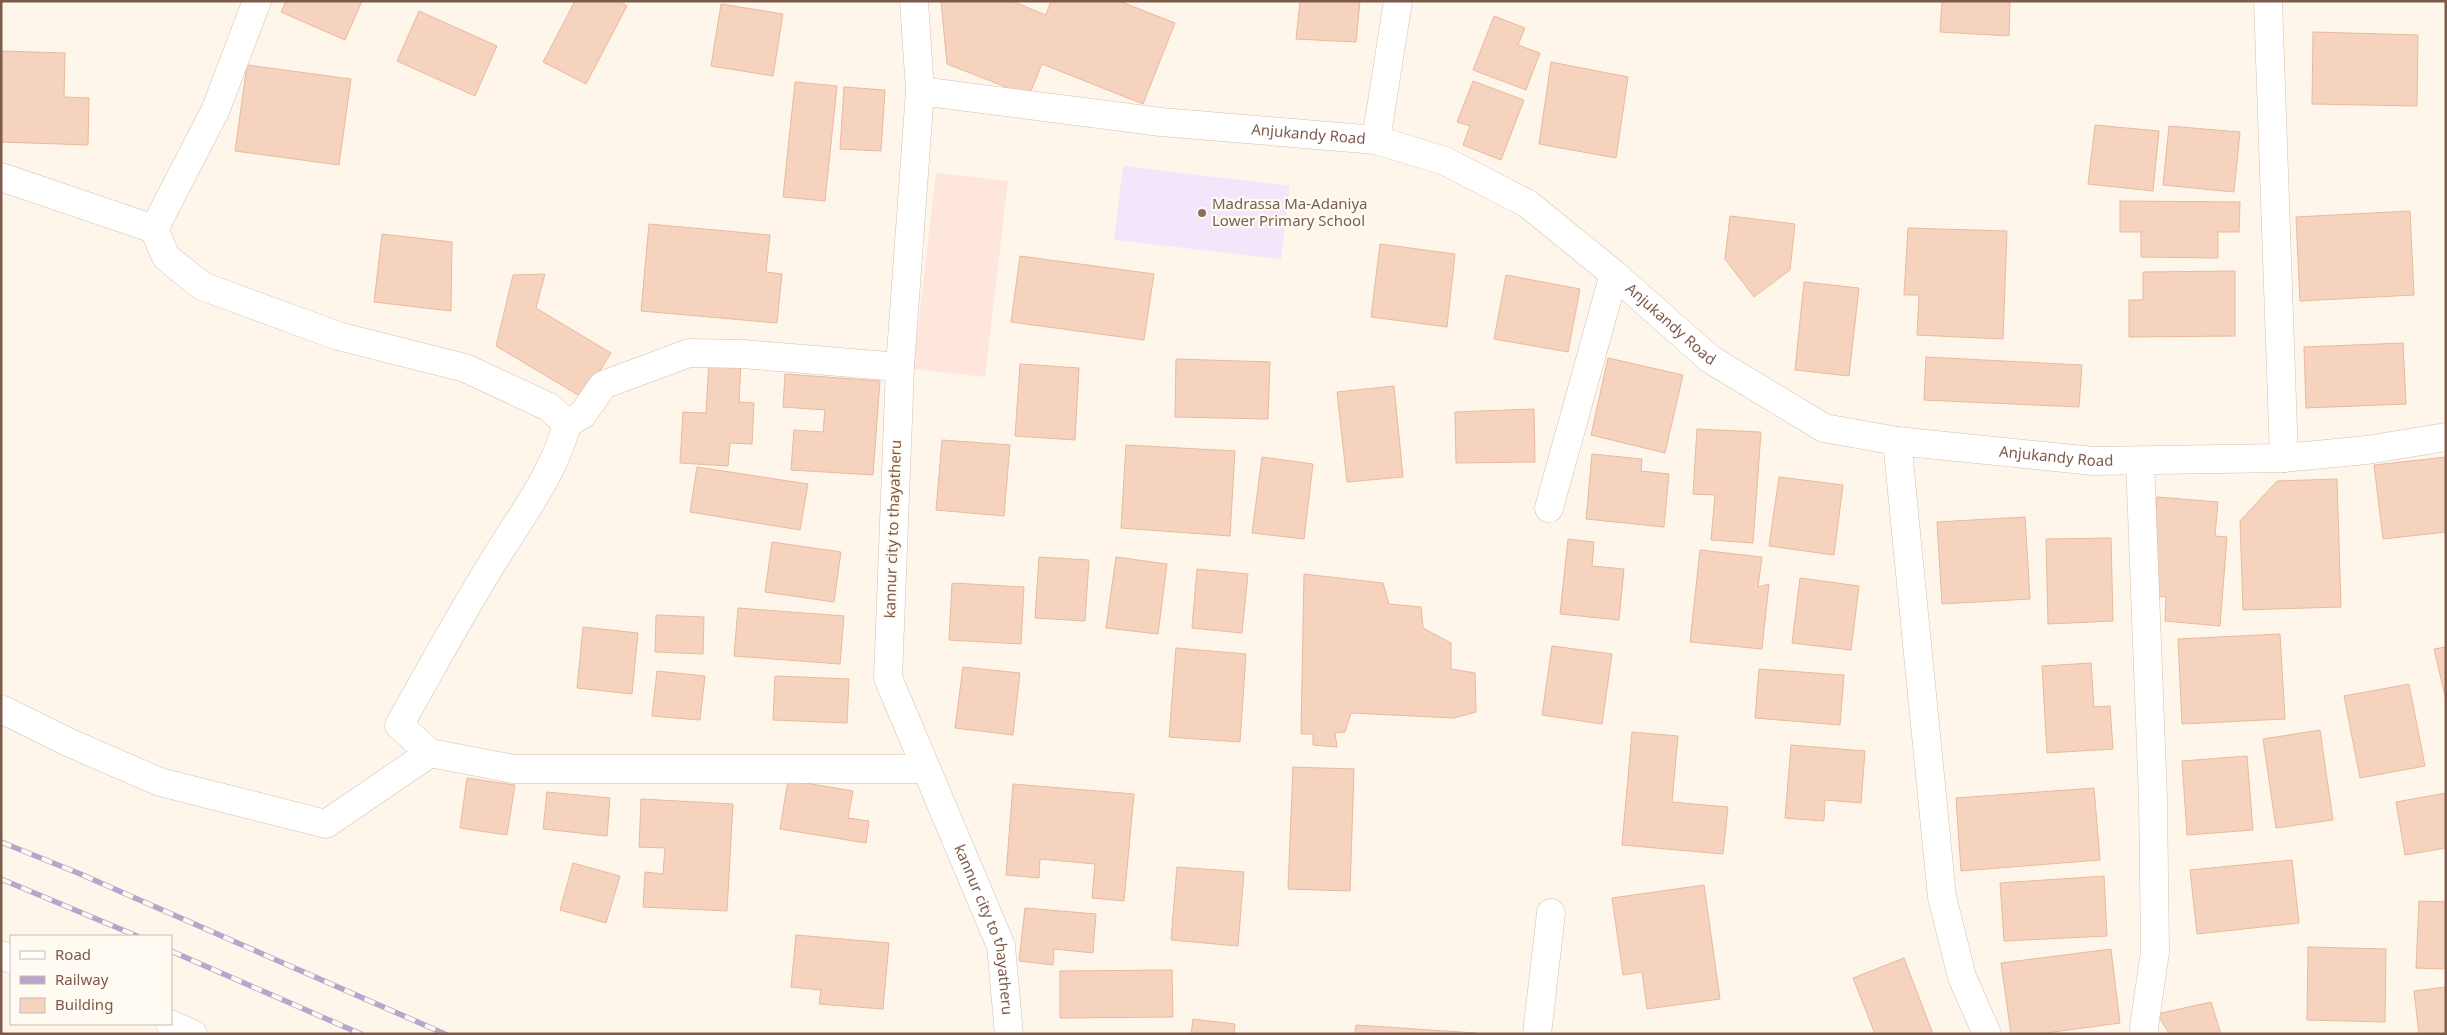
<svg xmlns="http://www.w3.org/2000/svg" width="2447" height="1035" font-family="'Noto Sans',sans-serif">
<rect width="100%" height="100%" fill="#fef6ea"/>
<path fill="#ffe6dd" d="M936,173L1008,181L985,377L913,369Z"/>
<path fill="#f3e6fb" d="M1123,166L1290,186L1281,259L1114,240Z"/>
<path fill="#f6d3bf" stroke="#ebb89e" d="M286,1H362L345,40L281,12Z
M575,1H618L627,6L586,84L543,62Z
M941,1H1012L1046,15L1051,1H1119L1175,23L1143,104L1042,64L1029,96L947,64Z
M1300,1H1360L1356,42L1296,39Z
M1942,1H2010L2009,36L1940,32Z
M721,4L783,14L773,76L711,66Z
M419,11L497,46L475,96L397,61Z
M1494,16L1525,28L1518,45L1540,53L1526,90L1473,70Z
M2313,32L2418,35L2417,106L2312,104Z
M1,51L65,53L64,97L89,98L88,145L1,142Z
M1551,62L1628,77L1616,158L1539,144Z
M247,65L351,79L339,165L235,151Z
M1473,81L1524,100L1501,160L1463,145L1470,126L1457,122Z
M795,82L837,86L825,201L783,197Z
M844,87L885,90L881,151L840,149Z
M2095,125L2159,131L2153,191L2088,184Z
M2169,126L2240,132L2234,192L2163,185Z
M2120,201L2240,202L2239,232H2218V258L2141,257V232H2120Z
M2410,211L2414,295L2300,301L2296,217Z
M1730,216L1795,224L1790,270L1754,297L1725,259Z
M649,224L770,235L766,272L782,274L777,323L641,311Z
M1908,228L2007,231L2003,339L1917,335L1919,295H1904Z
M382,234L452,242L451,311L374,302Z
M1380,244L1455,254L1447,327L1371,317Z
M1020,256L1154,274L1144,340L1011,322Z
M2235,271V336L2129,337V300H2143V272Z
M545,274L536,308L611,353L583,398L496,346L513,275Z
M1506,275L1580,289L1568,352L1494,339Z
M1804,282L1859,288L1849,376L1795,370Z
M2403,343L2406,404L2306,408L2304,347Z
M1926,357L2082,365L2079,407L1924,400Z
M1608,358L1683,375L1665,453L1591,435Z
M1176,359L1270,362L1268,419L1175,417Z
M709,360L741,362L739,402L754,403L752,444L730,443L728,466L680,463L683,412L706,413Z
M1020,364L1079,368L1075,440L1015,436Z
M785,374L880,381L873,475L791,470L794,430L823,432L825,410L783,407Z
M1394,386L1403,477L1347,482L1337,392Z
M1534,409L1535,462L1456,463L1455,412Z
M1697,429L1761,432L1753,543L1711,540L1715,495L1693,494Z
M942,440L1010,445L1004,516L936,510Z
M1126,445L1235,451L1230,536L1121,528Z
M1592,454L1642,459L1641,471L1669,474L1664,527L1586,519Z
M1262,457L1313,464L1304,539L1252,533Z
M2446,457V532L2383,539L2374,465Z
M697,467L808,484L800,530L690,512Z
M1779,477L1843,485L1834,555L1769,546Z
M2337,479L2341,607L2243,610L2240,521L2277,481Z
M2157,497L2218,502L2215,536L2227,537L2220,626L2165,621L2166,597L2149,595Z
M2025,517L2030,599L1942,604L1937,522Z
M2111,538L2113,621L2048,624L2046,539Z
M1568,539L1594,542L1592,566L1624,569L1619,620L1560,614Z
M772,542L841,552L834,602L765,592Z
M1700,550L1762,557L1758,587L1769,584L1762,649L1690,642Z
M1039,557L1089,560L1085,621L1035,618Z
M1116,557L1167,564L1158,634L1106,628Z
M1197,569L1248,574L1242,633L1192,628Z
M1304,574L1383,583L1389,604L1421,607L1423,628L1451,643V669L1475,673L1476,712L1454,718L1351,713L1345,732L1335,733L1337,747L1313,745V734H1301Z
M1800,578L1859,586L1851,650L1792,643Z
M952,583L1024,587L1021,644L949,640Z
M738,608L844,616L840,664L734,656Z
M656,615L704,617L703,654L655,652Z
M583,627L638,633L632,694L577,688Z
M2280,634L2285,719L2182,724L2178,639Z
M1552,646L1612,654L1602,724L1542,715Z
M2446,647V700L2434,649Z
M1176,648L1246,654L1240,742L1169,737Z
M2091,663L2094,707L2110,706L2113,749L2047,753L2042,666Z
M963,667L1020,673L1013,735L955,728Z
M1759,669L1844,675L1840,725L1755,718Z
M657,671L705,676L700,720L652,716Z
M775,676L849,679L847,723L773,720Z
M2409,684L2425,766L2360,778L2344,696Z
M2320,730L2333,820L2276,828L2263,739Z
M1632,732L1678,736L1672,802L1728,807L1723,854L1622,845Z
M1791,745L1865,751L1861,803L1825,800L1824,821L1785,818Z
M2247,756L2253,830L2187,835L2182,761Z
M1293,767L1354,769L1350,891L1288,889Z
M467,778L515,785L507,835L460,828Z
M788,780L853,791L848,818L869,821L866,843L780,829Z
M1013,784L1134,794L1124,901L1092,898L1095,864L1040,859L1039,878L1006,875Z
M2094,788L2100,860L1961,871L1956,798Z
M547,792L610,798L607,836L543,829Z
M2446,793V848L2405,855L2396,802Z
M641,799L733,804L727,911L643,907L645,872L663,874L665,848L639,847Z
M2292,860L2299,923L2197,934L2190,870Z
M573,863L620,876L606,923L560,910Z
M1177,867L1244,872L1238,946L1171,940Z
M2104,876L2107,936L2004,941L2000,883Z
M1704,885L1720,999L1647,1009L1642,972L1623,975L1612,898Z
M2419,901L2446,902V969L2416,968Z
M1025,908L1096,914L1093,953L1054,949L1053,965L1019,961Z
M796,935L889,943L883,1009L819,1004L821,990L791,987Z
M2308,947L2386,949L2385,1022L2307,1020Z
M2111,949L2120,1023L2039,1034H2011L2001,963Z
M1904,958L1933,1034H1875L1853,978Z
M1172,970L1173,1017L1060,1018V971Z
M2446,987V1034H2419L2414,991Z
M2211,1002L2221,1034H2168L2169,1033L2157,1014Z
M1193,1019L1235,1024L1234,1034H1191Z
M1356,1025L1476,1033V1034H1355Z"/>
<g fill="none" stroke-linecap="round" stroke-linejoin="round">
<g stroke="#d5bfb0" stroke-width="29">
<g id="minor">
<path d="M257,1L215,111L154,229L166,257L202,286L338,336L465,368L549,407L567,424C553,475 525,510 498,554C463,609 432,668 399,725L430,753L514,769H926"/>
<path id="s1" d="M914,1L920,91L900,367L888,678L1001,946L1009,1034"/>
<path d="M2268,1L2284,458"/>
<path id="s2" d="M920,91L1161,122L1376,140L1445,161L1528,204L1614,274L1710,359L1824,428L1897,441L2093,461L2284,458L2367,450L2446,437"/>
<path d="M1376,140L1398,1"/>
<path d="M1,177L154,229"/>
<path d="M567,424L583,414L603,385L689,353L742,354L900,367"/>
<path d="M1897,441L1942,897L1962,977L1987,1034"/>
<path d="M2140,461L2153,799L2155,952L2144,1027L2145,1034"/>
<path d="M1549,508L1614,274"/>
<path d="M1,709L70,743L160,782L326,824L430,753"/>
<path d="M1,955L11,959"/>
<path d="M170,1024L193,1034"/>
<path d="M1537,1034L1551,913"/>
</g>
</g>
<use href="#minor" stroke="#fff" stroke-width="28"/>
<g stroke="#b8a5cb" stroke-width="5.5">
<path id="rail" d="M1,842L78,873L445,1034
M1,879L137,936
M171,951L361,1034"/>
</g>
<use href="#rail" stroke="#fffaf2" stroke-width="4" stroke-dasharray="11" stroke-linecap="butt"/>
</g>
<circle fill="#8d6e63" stroke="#fffaf2" stroke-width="2" cx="1202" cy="213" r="5"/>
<g text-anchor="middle" stroke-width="4.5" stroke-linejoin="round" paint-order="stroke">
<g font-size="15" fill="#7d5a4a" stroke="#fffaf2">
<text dy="5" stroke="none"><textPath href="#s2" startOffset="391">Anjukandy Road</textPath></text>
<text dy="5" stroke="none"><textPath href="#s2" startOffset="811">Anjukandy Road</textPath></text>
<text dy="5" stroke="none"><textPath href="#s2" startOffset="1231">Anjukandy Road</textPath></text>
<text transform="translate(893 529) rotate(-88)" y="5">kannur city to thayatheru</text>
<text dy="5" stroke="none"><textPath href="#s1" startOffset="949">kannur city to thayatheru</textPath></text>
</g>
<g font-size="15" fill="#785e54" stroke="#fffaf2" text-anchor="start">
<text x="1212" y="209">Madrassa Ma-Adaniya<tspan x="1212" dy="17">Lower Primary School</tspan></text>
</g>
</g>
<rect width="2447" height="1035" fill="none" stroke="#7d5a4a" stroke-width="5"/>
<rect x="10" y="935" width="162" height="90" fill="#fffaf2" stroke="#cbbaaf"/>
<rect x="20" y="951" width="25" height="8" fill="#ffffff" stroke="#cbbaaf"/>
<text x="55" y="960" font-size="15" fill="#7d5a4a">Road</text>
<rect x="20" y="976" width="25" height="8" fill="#b8a5cb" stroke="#cbbaaf"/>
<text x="55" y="985" font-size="15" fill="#7d5a4a">Railway</text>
<rect x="20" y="998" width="25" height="15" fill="#f6d3bf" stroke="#cbbaaf"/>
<text x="55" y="1010" font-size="15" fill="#7d5a4a">Building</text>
</svg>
